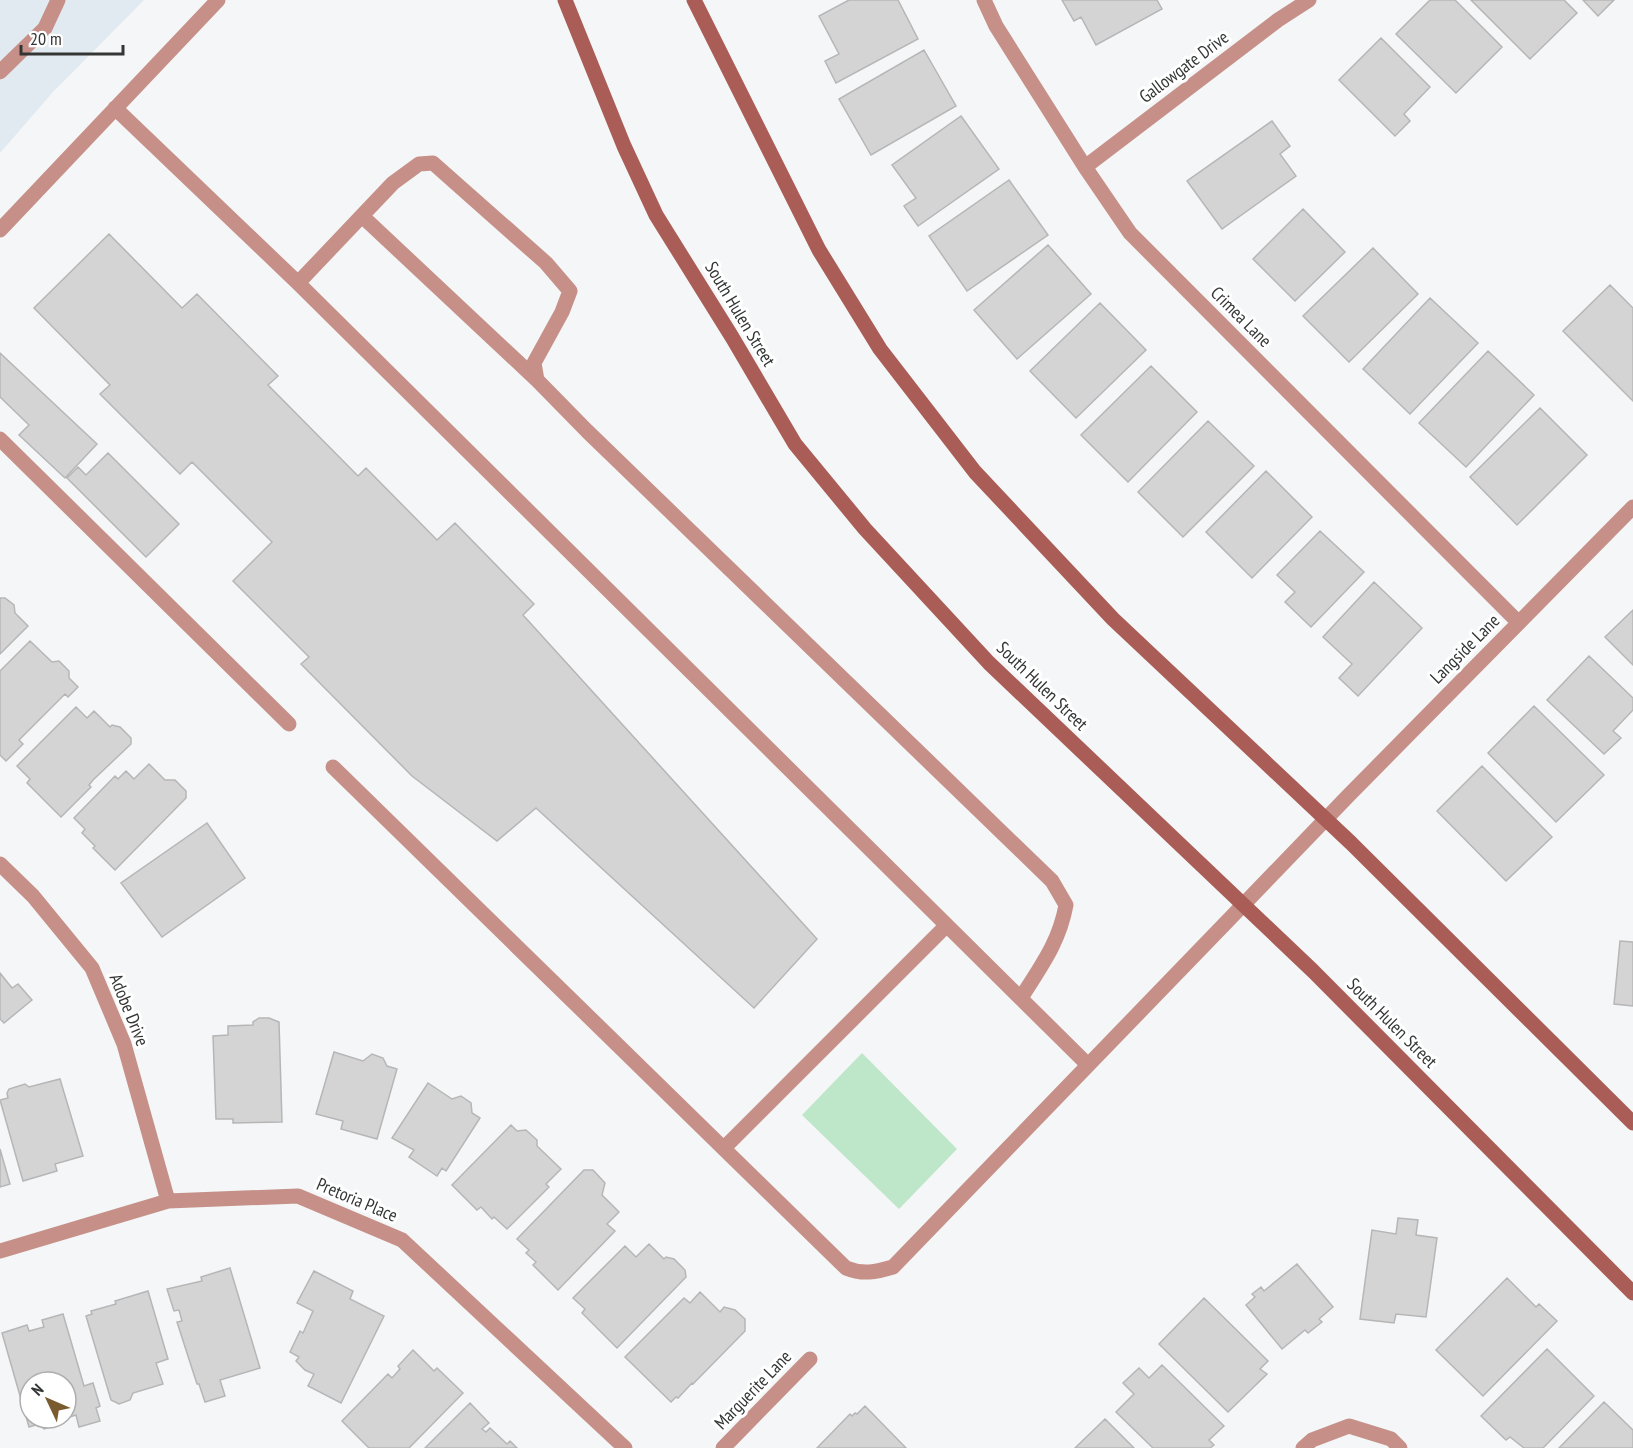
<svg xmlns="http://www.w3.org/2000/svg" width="1633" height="1448" font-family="'PT Sans Narrow',sans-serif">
<rect width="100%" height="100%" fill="#f4f6f7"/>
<path fill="#e2eaf1" d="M0,0H144L52,93L0,153Z"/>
<path fill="#bee6c8" d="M862,1053L957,1149L899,1209L802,1115Z"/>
<path fill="#d5d4d5" stroke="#b7b6b7" stroke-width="1.5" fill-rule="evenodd" d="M849,0H898L918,39L836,83L825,61L839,54L819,16Z
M1062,0H1157L1162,9L1096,45L1081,17L1074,21Z
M1430,0H1455L1502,47L1456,93L1396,34Z
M1471,0H1564L1577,13L1530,59Z
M1583,0H1614L1598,16Z
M1381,38L1430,87L1404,114L1410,121L1395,136L1339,80Z
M924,50L956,106L871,155L839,99Z
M961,116L999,169L918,226L904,206L916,198L892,165Z
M1272,121L1290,146L1280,154L1296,176L1222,229L1187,181Z
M1009,180L1048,235L967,291L929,236Z
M1303,209L1345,252L1295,301L1253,259Z
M109,234L182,308L197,294L278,376L268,385L358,476L366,468L437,540L455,523L534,604L523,615L817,939L754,1008L536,808L497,841L412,776L301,664L309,657L233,581L272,542L192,462L180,474L100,394L110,385L34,308Z
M1048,245L1091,294L1017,359L974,310Z
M1373,248L1418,294L1349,362L1303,316Z
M1610,285L1633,308V401L1563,331Z
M1430,298L1478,343L1410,414L1363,369Z
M1100,303L1146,350L1076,418L1030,371Z
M1488,351L1534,395L1466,467L1419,423Z
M0,353L97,444L65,478L19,435L29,425L0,397Z
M1151,366L1197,412L1128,482L1081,435Z
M1540,408L1587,455L1517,525L1470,477Z
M1208,421L1254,466L1183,537L1138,492Z
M108,453L179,524L146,557L67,478L78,467L86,475Z
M1266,471L1312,517L1252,578L1206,532Z
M1320,531L1364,572L1311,627L1285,602L1295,592L1277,575Z
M1374,582L1422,628L1358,696L1339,678L1352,664L1323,637Z
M0,598H5L14,605L15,613L28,626L0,654Z
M1633,610V665L1605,637Z
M30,641L52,662L59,661L69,671V678L78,687L68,697L65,694L19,740L23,744L6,761L0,755V671Z
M1589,656L1633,698V710L1613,731L1621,738L1604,754L1547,700Z
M1534,706L1604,775L1556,822L1488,753Z
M76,707L87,718L94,711L110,727L112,725L120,727L131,738V744L93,780L89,785L91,787L61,817L27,783L30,779L17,766Z
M149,764L165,780H175L186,791V798L115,870L93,848L95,846L82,833L85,829L74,818L115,776L118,779L126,771L134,779Z
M1482,766L1552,837L1506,881L1437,811Z
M207,823L245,878L162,937L121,883Z
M1620,941L1633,942V1006L1614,1004Z
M0,973L12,988L18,984L32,1000L4,1023L0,1019Z
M259,1018H269L279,1022L282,1122L233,1123V1119H216L213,1036L228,1035V1026L253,1025V1022Z
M334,1052L363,1061L372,1054L383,1058L387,1066L397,1069L377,1139L341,1129L343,1121L316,1114Z
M60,1079L83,1156L55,1164L57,1171L23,1181L0,1100L8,1098L7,1093L9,1089L25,1084L29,1087Z
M428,1083L452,1099L461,1096L471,1103L472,1113L480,1118L446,1171L442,1168L437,1176L409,1157L414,1150L392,1138Z
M511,1125L517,1131L526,1130L537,1140V1146L561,1169L546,1184L549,1187L507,1229L494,1217L492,1219L481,1207L477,1210L452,1185Z
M0,1149L10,1184L0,1187Z
M584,1170H593L605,1183L602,1195L619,1212L607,1224L615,1231L558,1290L533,1265L536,1262L526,1253L529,1250L517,1239Z
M1398,1218L1418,1220L1416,1235L1437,1238L1426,1317L1396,1314L1394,1323L1360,1319L1372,1230L1396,1234Z
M649,1244L664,1259L666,1257L674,1259L685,1270L686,1277L617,1348L582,1313L585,1309L573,1298L625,1246L636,1257Z
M1297,1264L1333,1307L1319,1319L1322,1322L1308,1333L1305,1330L1282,1349L1246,1305L1255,1297L1252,1294L1261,1287L1264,1291Z
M230,1268L260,1368L220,1380L225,1396L205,1402L199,1384H197L177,1322L182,1321L179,1310L174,1311L167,1289L202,1281L201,1277Z
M314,1271L353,1291L350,1299L384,1316L341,1403L308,1386L314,1374L305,1370L296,1361L299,1357L290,1352L300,1331L303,1333L313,1311L297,1303Z
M1507,1278L1536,1307L1539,1304L1557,1321L1483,1396L1436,1350Z
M148,1291L168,1359L156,1363L163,1384L133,1393L130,1400L119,1404L111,1400L86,1316L92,1314L91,1311L116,1304L115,1301Z
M700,1292L720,1312L724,1307L735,1310L745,1319V1331L693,1384L692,1383L678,1398L676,1397L671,1402L625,1357L684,1298L690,1303Z
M1204,1298L1268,1361L1260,1369L1267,1374L1228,1412L1159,1344Z
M63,1314L84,1386L93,1383L100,1406L96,1408L100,1421L79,1427L76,1415L60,1420L57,1425L44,1429L39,1424L29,1427L2,1333L27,1325L29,1331L44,1327L42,1320ZM30,1382H66V1418H30Z
M1547,1349L1594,1396L1543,1448H1524L1510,1437L1506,1440L1481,1416Z
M413,1350L434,1371L437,1368L463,1393L409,1448H369L342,1421L388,1374L392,1378L400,1369L398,1366Z
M1162,1365L1224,1426L1209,1440L1214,1445L1210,1448H1153L1116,1412L1134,1394L1123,1383L1139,1368L1149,1378Z
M1604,1402L1633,1430V1448H1559Z
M470,1403L489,1423L482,1429L486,1432L490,1428L507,1444L510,1441L517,1448H425Z
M865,1406L906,1448H817L850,1414L852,1416L855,1413L857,1414Z
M1105,1419L1134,1448H1075Z"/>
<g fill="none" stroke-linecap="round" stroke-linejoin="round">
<path stroke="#c69089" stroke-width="15" d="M0,72L45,28L58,0
M115,108L298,283L1088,1065
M362,216L537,380
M0,230L218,0
M298,283L393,183L419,164L433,163L546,263L570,291L562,312L534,363L537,380L587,431L1052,881L1066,905C1059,943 1041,966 1021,998
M0,439L289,724
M333,767L846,1268C863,1275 876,1272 893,1267L1243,905
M724,1148L946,926"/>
<path stroke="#c69089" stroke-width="15" d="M984,0L996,26L1085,167L1130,233L1519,623
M1085,167L1278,20L1309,0
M0,864L33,896L92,968L124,1044L168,1201
M1243,905L1348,796L1633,507
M0,1251L168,1201L298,1196L402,1240L625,1448
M723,1448L810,1359
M1303,1448L1312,1440L1349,1426L1391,1439L1400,1448"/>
<path stroke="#aa5d56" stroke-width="15" d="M565,0L624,146L656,215L732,337L795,444L865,529L989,663L1313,971L1633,1293
M694,0L819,250L880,349L975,472L1113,619L1351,843L1633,1123"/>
</g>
<g text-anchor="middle" stroke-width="6" stroke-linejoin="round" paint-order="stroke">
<g font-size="18" fill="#343535" stroke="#fff">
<text transform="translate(1184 67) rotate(-37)" y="6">Gallowgate Drive</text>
<text transform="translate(740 314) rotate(59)" y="6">South Hulen Street</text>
<text transform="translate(1241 317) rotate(45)" y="6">Crimea Lane</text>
<text transform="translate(1465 649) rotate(-45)" y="6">Langside Lane</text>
<text transform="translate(1042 686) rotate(44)" y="6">South Hulen Street</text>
<text transform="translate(129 1010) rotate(68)" y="6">Adobe Drive</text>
<text transform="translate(1392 1023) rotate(45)" y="6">South Hulen Street</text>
<text transform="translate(357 1200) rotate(23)" y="6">Pretoria Place</text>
<text transform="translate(753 1390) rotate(-46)" y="6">Marguerite Lane</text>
</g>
</g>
<g transform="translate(48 1400) rotate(314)"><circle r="28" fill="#ffffff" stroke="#aeaeae" stroke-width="1.5"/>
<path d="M0-4.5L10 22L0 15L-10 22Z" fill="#7a5b30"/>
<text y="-9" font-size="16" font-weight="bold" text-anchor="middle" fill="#343535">N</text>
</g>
<path d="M21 45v9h102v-9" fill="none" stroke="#343535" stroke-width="3"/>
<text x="30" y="45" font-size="18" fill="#343535" stroke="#ffffff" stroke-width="4.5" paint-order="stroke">20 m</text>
</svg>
